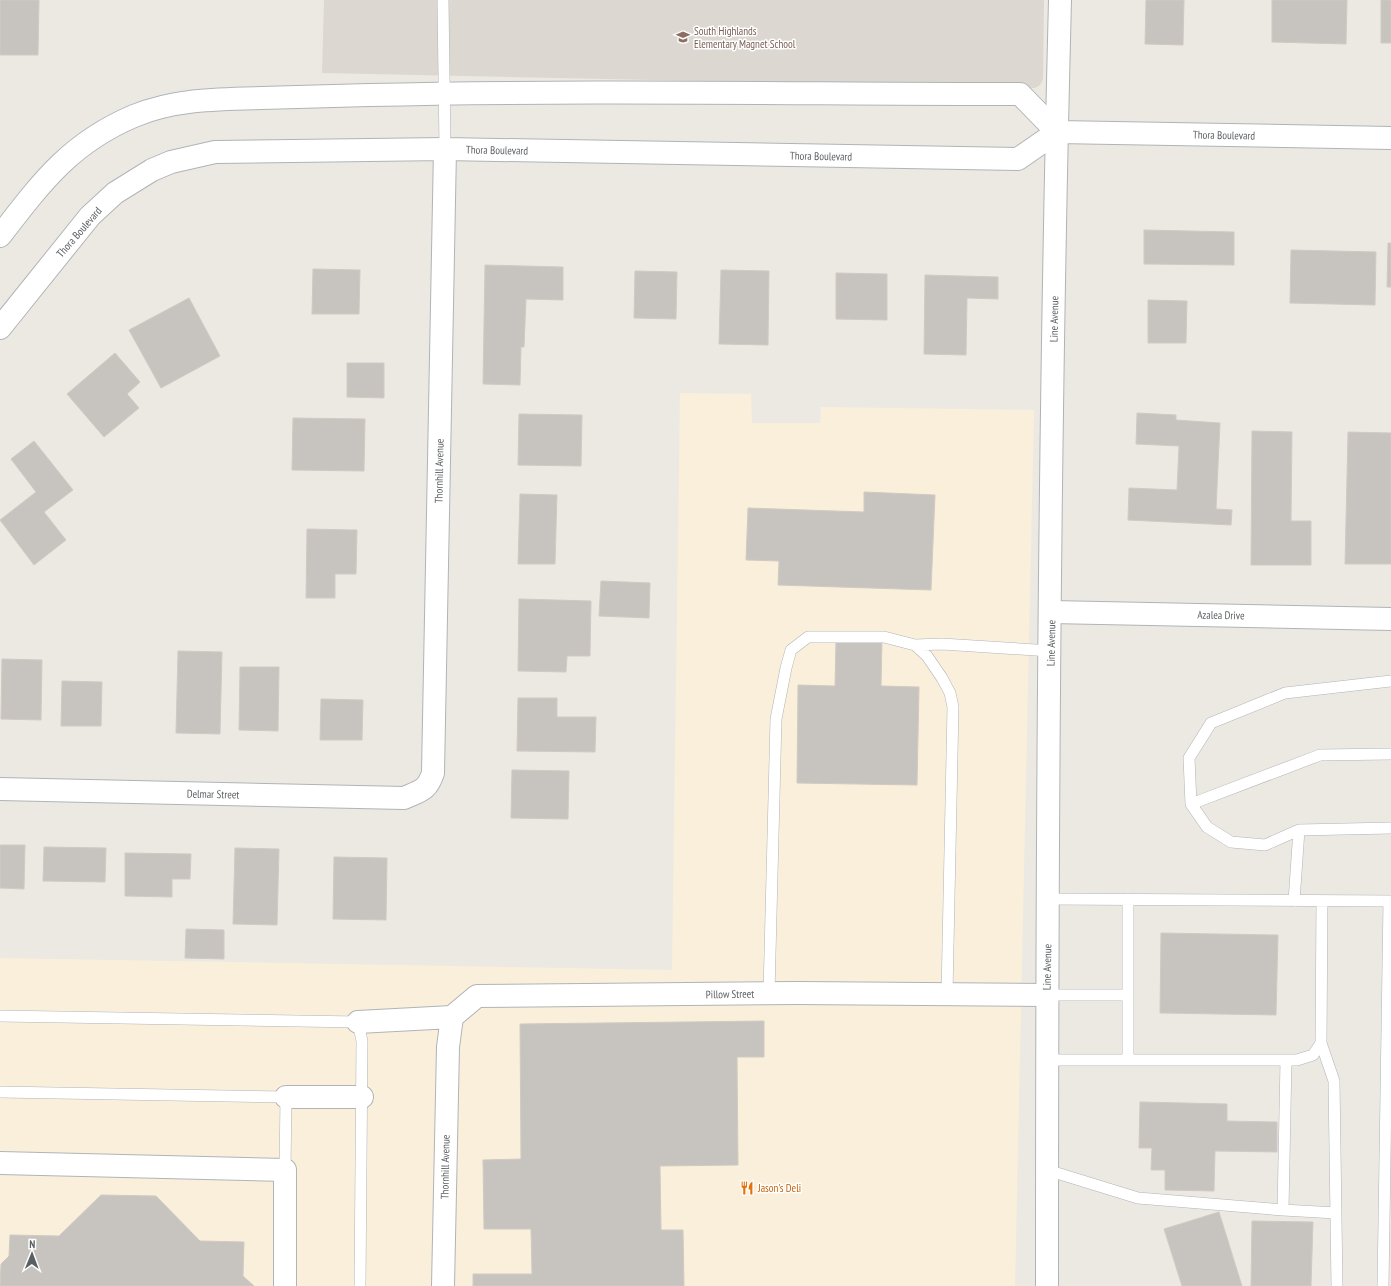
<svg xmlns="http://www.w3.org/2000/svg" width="1391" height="1286" font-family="'PT Sans Narrow',sans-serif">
<rect width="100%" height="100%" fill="#ece9e3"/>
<path fill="#f9efdb" d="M680,393L751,394L752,423H820L821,407L1034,410L1015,1286H0V958L672,970Z"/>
<path fill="#dcd8d1" d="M324,0H1044L1043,79L1040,85L1035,88L322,73Z"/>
<path fill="#c7c4c0" stroke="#d0cac2" d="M0,0H39L38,55H0Z
M1146,0H1184L1183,45L1145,44Z
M1272,0H1347L1346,44L1272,42Z
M1381,0H1391V43H1381Z
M1144,230L1234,232V265L1144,264Z
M1388,243H1391V287H1387Z
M1291,250L1376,252L1375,305L1290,303Z
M485,265L563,267V300L526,299L524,347H521L520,385L483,384Z
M313,269L360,270L359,314H312Z
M721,270L769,271L768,345L719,344Z
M635,271L677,272L676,319L634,318Z
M836,273L887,274V320L836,319Z
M925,275L998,277V299L967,298L966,355L924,354Z
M189,298L220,356L161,388L129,330Z
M1148,300L1187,301L1186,343H1148Z
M115,353L140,382L127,394L139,408L104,437L67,394Z
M347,363H384V398L347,397Z
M1137,413L1176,415V420L1220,423L1216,509L1232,510L1231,525L1128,520L1129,488L1177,490L1179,446L1136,444Z
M519,414L582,415L581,466L518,465Z
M293,418L365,419L364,471L292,470Z
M1252,431L1292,432L1291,521H1311V565H1251Z
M1348,432L1391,433V564H1345Z
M34,441L73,490L44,512L66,540L34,565L0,520L36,492L11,459Z
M864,492L935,495L931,590L778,585L779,561L746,560L748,508L864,512Z
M520,494L557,495L555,564H518Z
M307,529L357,530L356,574H335V598H306Z
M601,581L650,583L649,618L599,616Z
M519,599L591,601L590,656H567L566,672L518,671Z
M836,639L882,640L881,686L919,687L917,785L797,783L798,685L835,686Z
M178,651L222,652L220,734L176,733Z
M2,659L42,660L41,720L1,719Z
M240,667H279L278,731L239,730Z
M62,681L102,682L101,726H61Z
M518,698H557V717H596L595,752L517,751Z
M321,699L363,700L362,740H320Z
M512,770L569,771L568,819L511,818Z
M0,845H25L24,889L0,888Z
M44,847L106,848L105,882L43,881Z
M235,848L279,849L277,925L233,924Z
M125,853L191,854L190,879H172V897L125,896Z
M334,857L387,858L386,920L333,919Z
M186,929L224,930V959L185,958Z
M1161,933L1278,935L1276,1015L1160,1013Z
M764,1021V1057H737L738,1165L660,1166L661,1230H683L684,1286H473V1274H532L531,1229H484L483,1160L521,1159L520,1024Z
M1140,1102L1227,1104V1121L1277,1122V1152L1215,1151L1214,1191L1165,1190V1170H1151L1152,1148H1139Z
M101,1195L156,1196L200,1241L244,1242L243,1276L254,1286H0L1,1264L9,1256L10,1235L59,1236Z
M1219,1212L1242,1286H1182L1164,1229Z
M1252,1221L1313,1222L1311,1286H1251Z"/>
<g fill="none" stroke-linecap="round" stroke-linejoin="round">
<g stroke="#b0b4b7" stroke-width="12">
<path id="lane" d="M443,0L445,149
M915,645L942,644L1051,651
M1391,681L1285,693L1211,723L1189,758L1191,804L1207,827L1231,842L1265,845L1299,830L1391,828
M1191,804L1320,755L1391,754
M1048,899L1391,901
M1128,899V1060
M1294,901L1299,830
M769,993L776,719L786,668L791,650L808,637H884L915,645L927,656L942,678L950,693L953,707L947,994
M1047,995H1128
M0,1016L358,1022L362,1041L360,1286
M1321,1043L1334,1081L1337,1286
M1047,1060H1297L1313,1055L1321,1043L1322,901
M0,1092L286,1097L285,1170
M1047,1170L1138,1198L1283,1210L1286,1060
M1283,1210L1336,1213
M1383,1286L1389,901"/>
</g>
<g stroke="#b0b4b7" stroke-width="24">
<path id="street" d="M0,236C41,183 70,143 134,116C175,99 219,99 262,98C297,97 333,96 369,95C586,90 803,94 1020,94L1057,132
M0,328L90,216L115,193L152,170L171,162L215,152L445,149L1018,159L1057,132L1391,138
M1051,612L1391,619
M0,789L404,798C420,791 427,791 433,773L445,149
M358,1022L452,1017
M286,1097H362
M0,1163L285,1170V1286
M443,1286L448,1047L452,1017L477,996L798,993L1047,995"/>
</g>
<g stroke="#b0b3b6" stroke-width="24">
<path id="secondary" d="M1047,1286C1047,857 1049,428 1060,0"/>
</g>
<use href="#lane" stroke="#fff" stroke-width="11"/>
<use href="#street" stroke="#fff" stroke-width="22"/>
<use href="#secondary" stroke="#fff" stroke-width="22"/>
</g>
<defs>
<g id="school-bare" transform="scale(1.08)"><path d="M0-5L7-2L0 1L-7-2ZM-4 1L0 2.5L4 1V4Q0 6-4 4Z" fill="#8d6e63" stroke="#fff" stroke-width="2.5" paint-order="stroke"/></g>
<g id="restaurant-bare" transform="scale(1.08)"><path d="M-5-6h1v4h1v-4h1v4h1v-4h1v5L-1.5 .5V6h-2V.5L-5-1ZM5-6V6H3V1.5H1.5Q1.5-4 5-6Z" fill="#e8710a" stroke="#fff" stroke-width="2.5" paint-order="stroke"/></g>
</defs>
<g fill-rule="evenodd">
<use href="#school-bare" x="683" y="37"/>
<use href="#restaurant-bare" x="747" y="1188"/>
</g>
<g text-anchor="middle" stroke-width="3" stroke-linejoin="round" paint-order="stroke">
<g font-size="11" fill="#785e54" stroke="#fff" text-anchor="start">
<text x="694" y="35">South Highlands<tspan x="694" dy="13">Elementary Magnet School</tspan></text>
</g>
<g font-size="11" fill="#5b5f62" stroke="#fff">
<text transform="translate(1224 135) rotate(1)" y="4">Thora Boulevard</text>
<text transform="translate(497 150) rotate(1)" y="4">Thora Boulevard</text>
<text transform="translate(821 156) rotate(1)" y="4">Thora Boulevard</text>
<text transform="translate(79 232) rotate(-49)" y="4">Thora Boulevard</text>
<text transform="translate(1054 319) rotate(-89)" y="4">Line Avenue</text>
<text transform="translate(439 471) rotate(-89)" y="4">Thornhill Avenue</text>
<text transform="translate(1221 615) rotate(1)" y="4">Azalea Drive</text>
<text transform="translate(1051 643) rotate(-89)" y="4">Line Avenue</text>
<text transform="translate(213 794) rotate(1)" y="4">Delmar Street</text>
<text transform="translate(1047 967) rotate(-89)" y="4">Line Avenue</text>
<text transform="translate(730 994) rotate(-1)" y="4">Pillow Street</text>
<text transform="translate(445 1167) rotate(-89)" y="4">Thornhill Avenue</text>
</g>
<g font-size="11" fill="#c56008" stroke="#fff" text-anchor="start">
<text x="758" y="1192">Jason's Deli</text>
</g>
</g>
<g transform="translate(32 1254) rotate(1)" stroke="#ffffff" stroke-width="3" paint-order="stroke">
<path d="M0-3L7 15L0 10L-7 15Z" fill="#5b5f62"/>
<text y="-6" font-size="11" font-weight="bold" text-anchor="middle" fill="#5b5f62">N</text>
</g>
</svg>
